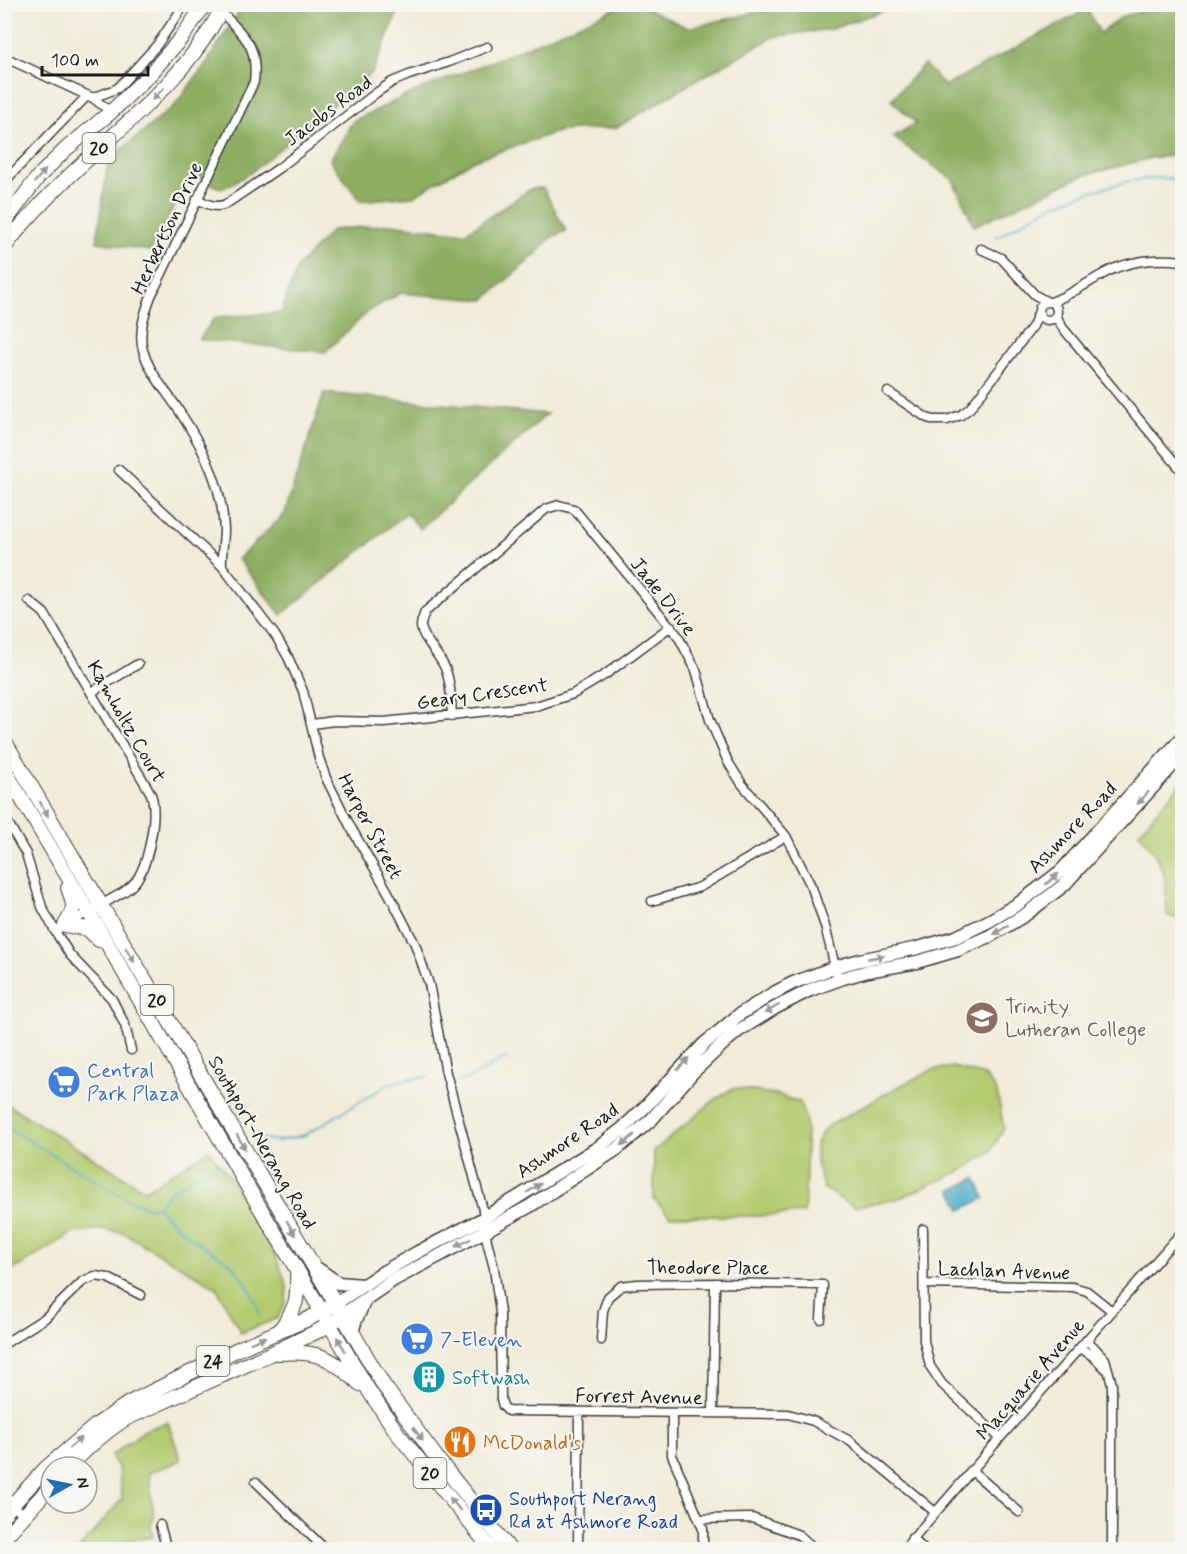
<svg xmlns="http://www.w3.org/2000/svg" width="1187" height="1554" font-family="Mynerve,sans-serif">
<rect width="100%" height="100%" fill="#f6f6f2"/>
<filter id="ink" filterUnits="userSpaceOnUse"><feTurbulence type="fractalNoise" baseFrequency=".0167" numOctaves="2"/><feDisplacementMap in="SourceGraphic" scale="12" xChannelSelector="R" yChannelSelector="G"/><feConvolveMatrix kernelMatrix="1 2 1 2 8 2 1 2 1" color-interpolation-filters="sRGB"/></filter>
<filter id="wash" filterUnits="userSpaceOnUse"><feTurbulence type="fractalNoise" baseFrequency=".008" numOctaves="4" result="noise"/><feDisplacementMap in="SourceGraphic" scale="24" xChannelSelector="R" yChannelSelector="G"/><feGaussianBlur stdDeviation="1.35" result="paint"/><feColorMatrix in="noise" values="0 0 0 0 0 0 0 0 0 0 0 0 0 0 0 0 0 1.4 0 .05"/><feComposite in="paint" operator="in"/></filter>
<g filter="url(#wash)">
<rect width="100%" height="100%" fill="#f1ebd8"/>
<path fill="#b3ca6f" stroke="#687346" stroke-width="1.5" d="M1182,782V919L1167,916L1165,877L1155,854L1139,832Z
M953,1067L985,1076L997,1092L1004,1129L990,1152L965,1169L900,1198L854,1207L824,1189L816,1163V1143L825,1128L894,1089L932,1070Z
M733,1088L774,1094L800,1102L806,1122V1176L804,1213L758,1216H670L654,1199V1151L713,1101Z
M5,1103L145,1190L209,1150L227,1173L276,1257L287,1286L286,1302L278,1318L241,1333L216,1287L124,1233L100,1229L73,1233L5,1275Z
M168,1422L181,1460L149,1473L154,1518L151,1525L153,1537L121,1542L122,1549H79L122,1499L118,1467L111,1456L145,1430Z"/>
<path fill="#8eae62" stroke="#55653f" stroke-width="1.5" d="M626,4L640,5L688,28L788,5H899L832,29L773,37L693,82L616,128L560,131L474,160L413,196L360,201L330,160L353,121L416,91L500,58Z
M243,5H401L372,73L249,174L222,189L191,174L151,251L97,242L108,161L175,105L208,61Z
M1168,5H1182V155L1151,158L1082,176L974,226L953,180L893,137L916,123L891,100L924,64L945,86L1087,9L1100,33L1123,16Z
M532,188H543L566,231L550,238L535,255L484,300L401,293L370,310L325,352L199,340L215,317L281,313L298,266L332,230L390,224L465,233Z
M324,393L547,414L420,529L407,513L281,615L238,559L284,515Z"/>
<path fill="#43a7c3" stroke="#306270" stroke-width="1.5" d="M976,1178L985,1198L961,1210L951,1190Z"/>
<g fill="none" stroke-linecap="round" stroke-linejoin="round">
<path stroke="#43a7c3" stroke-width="2" d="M997,237L1049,207L1082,194L1129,181L1160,178L1182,179
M458,1082L470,1078L506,1058
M4,1126L132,1202L150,1208L157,1206L169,1192L217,1163
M258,1138L278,1141L305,1135L389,1084L408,1079L428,1077
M157,1206C169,1220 184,1233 200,1244C210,1251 223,1256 232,1265C246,1279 253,1295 260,1314"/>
</g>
</g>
<g filter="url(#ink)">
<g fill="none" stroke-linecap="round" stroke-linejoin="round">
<g stroke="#3c3b38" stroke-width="11">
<path id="street" d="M215,4C238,34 259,38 254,82L151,296C145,312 138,332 143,350C149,372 166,391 178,409C192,430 204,451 213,475C219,491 223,511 224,529C224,542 221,553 222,566
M4,57L93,98L111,112
M93,98L118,88L157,45L185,4
M4,182L87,96
M197,199C207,204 216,209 226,204L279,168L376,93L392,82L409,75L449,62L487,47
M981,249L1001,258L1035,295L1048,302
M1051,302C1070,295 1087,283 1105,273C1128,261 1156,258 1182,261
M1039 311a9 9 0 1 1 18 0a9 9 0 1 1-18 0Z
M1056,315L1062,327L1182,471
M888,392L927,418L934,420H947L961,415L970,408L1033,326L1039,311
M119,470L222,566L275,635L288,657L303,691L319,758L326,778L350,826L388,892L415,944L429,984L446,1073L483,1210L487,1241L494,1268L500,1313L501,1399L503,1406L508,1411L788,1414L813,1421L850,1441L935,1512
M29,601L44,613L150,792C159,810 149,859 139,876C135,884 129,888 122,893L55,931
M92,692L138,664
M452,716C451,700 451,683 445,668C440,656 421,636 421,626C421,622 423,617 425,612L546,509L559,505L574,509L678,636L696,670L710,720L728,762L742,784L786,836L812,888L825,926L838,979
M312,724L334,721L384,722L536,706L573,694L606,674L671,626
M4,816L26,854L42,907L55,931L70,955L112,999L125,1025L131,1050
M652,901L700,887L786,836
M923,1229L924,1341L930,1366L942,1384L1000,1438
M924,1284L1073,1287L1087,1291L1112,1311
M601,1340L603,1311L608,1297L621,1286L637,1284L715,1283L823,1285L821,1319
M1087,1340L1105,1359L1112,1384V1550
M4,1344L45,1318L82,1282L95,1276L108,1278L141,1295
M1080,1348L1093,1356L1106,1369
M672,1413V1455L703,1529V1550
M713,1413L715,1283
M971,1470L1019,1512
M256,1482L326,1550
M4,1497L24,1515
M699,1519L752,1518L799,1535L816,1550
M160,1525L167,1550
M912,1538L924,1550
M578,1550L579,1412
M903,1550L1000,1438L1182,1232"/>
</g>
<g stroke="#3c3b38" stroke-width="15">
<path id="secondary" d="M315,1267L338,1283L363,1285
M335,1304L380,1274L418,1252L484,1218L599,1147L622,1129L645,1107L704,1044L740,1014L772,994L793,983L835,967L860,960L918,948L956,937L989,921L1018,904L1061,871L1182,738
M342,1315L392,1281L485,1231L530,1206L617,1149L652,1119L692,1073L724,1043L738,1031L775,1008L810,990L843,978L868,971L917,962L958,950L990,936L1025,915L1064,885L1182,755
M352,1333L355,1322L365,1300"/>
</g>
<g stroke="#3c3b38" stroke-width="16">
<path id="primary" d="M4,223L38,177L66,149L111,112L151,73L182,37L205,4
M4,248C16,230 31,215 46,199C107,135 184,87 224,4
M4,740L384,1386L436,1457L510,1550
M4,769L97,926L253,1196L371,1394L398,1434L492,1550
M68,888C75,906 75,909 65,925L88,929L99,940
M280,1330C298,1305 298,1300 297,1269
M278,1353C318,1350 331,1357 360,1384
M69,1467C87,1448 104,1432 127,1418L270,1354L320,1330L336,1320
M4,1514L46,1468L95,1426L129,1403L240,1348L308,1319L328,1308
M4,1538L51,1486"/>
</g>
<use href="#street" stroke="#fff" stroke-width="8"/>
<use href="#secondary" stroke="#fff" stroke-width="12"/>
<use href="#primary" stroke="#fff" stroke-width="14"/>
</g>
<defs><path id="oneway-solid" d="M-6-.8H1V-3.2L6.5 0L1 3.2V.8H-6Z" transform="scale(1.5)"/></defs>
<g fill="#999">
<use href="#oneway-solid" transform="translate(158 94) rotate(134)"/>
<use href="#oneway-solid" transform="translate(40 176) rotate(-49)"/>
<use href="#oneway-solid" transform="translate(1143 798) rotate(132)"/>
<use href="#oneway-solid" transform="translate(44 809) rotate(60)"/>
<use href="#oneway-solid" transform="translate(1052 879) rotate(-41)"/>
<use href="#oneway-solid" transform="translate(1001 930) rotate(150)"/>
<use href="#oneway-solid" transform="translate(130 955) rotate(59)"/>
<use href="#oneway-solid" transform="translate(876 957) rotate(-11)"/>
<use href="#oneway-solid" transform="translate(772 1009) rotate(150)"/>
<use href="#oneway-solid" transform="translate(683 1064) rotate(-47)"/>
<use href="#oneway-solid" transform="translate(628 1140) rotate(140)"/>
<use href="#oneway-solid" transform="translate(241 1142) rotate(60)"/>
<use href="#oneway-solid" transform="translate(534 1188) rotate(-32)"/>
<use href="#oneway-solid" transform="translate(291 1228) rotate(60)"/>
<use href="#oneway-solid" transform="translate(463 1243) rotate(152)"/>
<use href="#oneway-solid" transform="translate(258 1340) rotate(-23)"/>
<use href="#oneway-solid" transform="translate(341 1344) rotate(-121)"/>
<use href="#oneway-solid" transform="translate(418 1434) rotate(53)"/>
<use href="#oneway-solid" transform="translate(75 1443) rotate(-41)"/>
<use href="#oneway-solid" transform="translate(455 1504) rotate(-129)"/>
</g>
</g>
<defs>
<g id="school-disc" transform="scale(1.725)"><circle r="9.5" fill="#8d6e63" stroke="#f6f6f2"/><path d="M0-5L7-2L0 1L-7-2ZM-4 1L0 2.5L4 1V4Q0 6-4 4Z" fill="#fff"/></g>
<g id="supermarket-disc" transform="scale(1.725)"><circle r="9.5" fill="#3f7fe0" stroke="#f6f6f2"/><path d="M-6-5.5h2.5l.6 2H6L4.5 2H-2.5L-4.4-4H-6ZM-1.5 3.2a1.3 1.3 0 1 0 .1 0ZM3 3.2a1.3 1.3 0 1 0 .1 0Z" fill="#fff"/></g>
<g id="building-disc" transform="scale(1.725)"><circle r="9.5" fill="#0f9aa8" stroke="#f6f6f2"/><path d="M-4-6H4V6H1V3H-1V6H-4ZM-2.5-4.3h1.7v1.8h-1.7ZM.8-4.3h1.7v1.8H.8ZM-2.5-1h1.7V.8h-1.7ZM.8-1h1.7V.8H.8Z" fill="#fff"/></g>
<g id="restaurant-disc" transform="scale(1.725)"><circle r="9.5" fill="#e8710a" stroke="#f6f6f2"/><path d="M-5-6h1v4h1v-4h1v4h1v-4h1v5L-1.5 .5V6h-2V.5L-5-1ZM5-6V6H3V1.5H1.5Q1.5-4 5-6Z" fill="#fff"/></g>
<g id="bus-disc" transform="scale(1.725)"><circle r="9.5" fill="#1a4fb4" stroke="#f6f6f2"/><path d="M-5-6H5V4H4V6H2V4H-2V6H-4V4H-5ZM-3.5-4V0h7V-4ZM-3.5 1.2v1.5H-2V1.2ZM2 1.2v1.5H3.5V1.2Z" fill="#fff"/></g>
</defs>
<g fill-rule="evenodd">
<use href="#school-disc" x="982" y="1018"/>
<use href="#supermarket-disc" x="64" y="1082"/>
<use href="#supermarket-disc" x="417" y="1339"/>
<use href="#building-disc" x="429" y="1377"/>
<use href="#restaurant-disc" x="460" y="1442"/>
<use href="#bus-disc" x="486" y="1510"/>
</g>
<g text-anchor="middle" stroke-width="4.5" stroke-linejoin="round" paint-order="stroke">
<g fill="#f6f6f2" stroke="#5d5d5c" stroke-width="1.5">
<rect x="82.5" y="133" width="33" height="30" rx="4.5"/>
<rect x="140.5" y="985" width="33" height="30" rx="4.5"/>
<rect x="196.5" y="1346" width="33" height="30" rx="4.5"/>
<rect x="413.5" y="1458" width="33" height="30" rx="4.5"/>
</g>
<g font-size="18" font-weight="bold" fill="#1c1c1c">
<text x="99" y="154">20</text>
<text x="157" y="1006">20</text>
<text x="213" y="1367">24</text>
<text x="430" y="1479">20</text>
</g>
<g font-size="20" fill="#1c1c1c" stroke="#f6f6f2">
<text transform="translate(328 110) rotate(-37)" y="7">Jacobs Road</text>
<text transform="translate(166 228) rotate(-65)" y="7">Herbertson Drive</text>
<text transform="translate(664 596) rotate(52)" y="7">Jade Drive</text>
<text transform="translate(482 693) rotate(-8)" y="7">Geary Crescent</text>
<text transform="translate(127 721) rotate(60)" y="7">Kamholtz Court</text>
<text transform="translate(371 826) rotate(62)" y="7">Harper Street</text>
<text transform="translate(1072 827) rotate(-46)" y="7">Ashmore Road</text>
<text transform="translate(567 1140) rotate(-34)" y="7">Ashmore Road</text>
<text transform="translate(263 1142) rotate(60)" y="7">Southport-Nerang Road</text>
<text x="708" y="1274">Theodore Place</text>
<text transform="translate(1004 1270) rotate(2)" y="7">Lachlan Avenue</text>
<text transform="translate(1030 1379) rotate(-49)" y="7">Macquarie Avenue</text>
<text transform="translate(639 1396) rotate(1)" y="7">Forrest Avenue</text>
</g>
<g font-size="20" fill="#785e54" stroke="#f6f6f2" text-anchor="start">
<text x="1005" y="1013">Trinity<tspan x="1005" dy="23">Lutheran College</tspan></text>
</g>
<g font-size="20" fill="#366cbe" stroke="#f6f6f2" text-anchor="start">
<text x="87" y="1077">Central<tspan x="87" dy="23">Park Plaza</tspan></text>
<text x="440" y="1346">7-Eleven</text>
</g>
<g font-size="20" fill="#0d838f" stroke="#f6f6f2" text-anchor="start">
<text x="452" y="1384">Softwash</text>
</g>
<g font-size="20" fill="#c56008" stroke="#f6f6f2" text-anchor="start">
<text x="483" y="1449">McDonald's</text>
</g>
<g font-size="20" fill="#164399" stroke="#f6f6f2" text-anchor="start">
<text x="509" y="1505">Southport Nerang<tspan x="509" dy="23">Rd at Ashmore Road</tspan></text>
</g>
</g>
<rect width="1187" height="1554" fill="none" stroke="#f6f6f2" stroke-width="24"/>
<g transform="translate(69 1485) rotate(81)"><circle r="28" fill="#f6f6f2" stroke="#9f9f9c" stroke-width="1.5"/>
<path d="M0-4.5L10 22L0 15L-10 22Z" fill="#1f6fb2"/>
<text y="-9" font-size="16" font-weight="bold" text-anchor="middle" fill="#1c1c1c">N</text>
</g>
<path d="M42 66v9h106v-9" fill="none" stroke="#1c1c1c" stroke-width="3"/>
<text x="51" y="66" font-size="18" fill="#1c1c1c" stroke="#f6f6f2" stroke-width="4.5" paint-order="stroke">100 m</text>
</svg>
